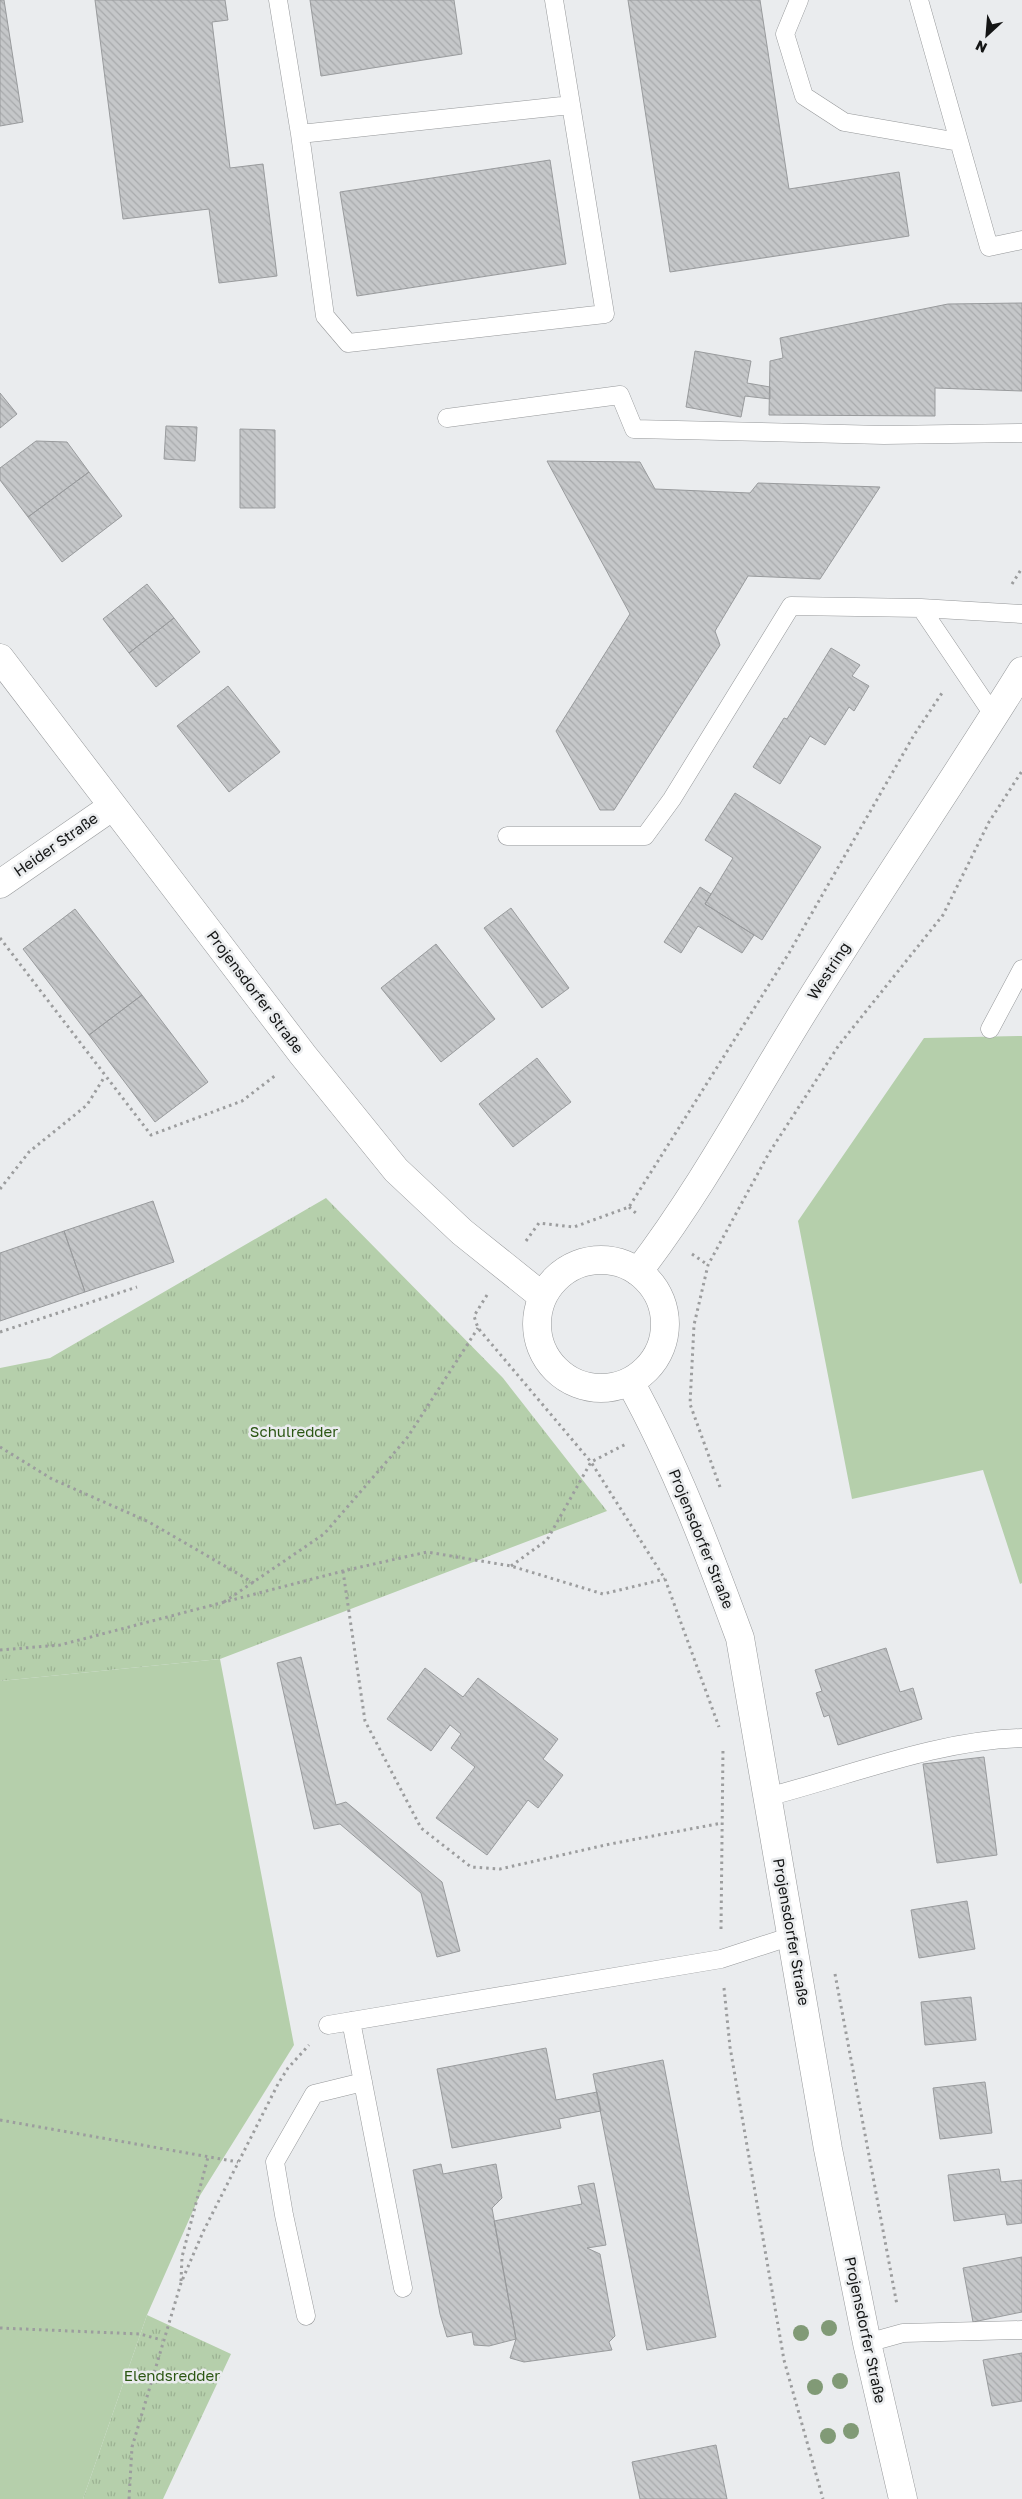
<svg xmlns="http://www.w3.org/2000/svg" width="1022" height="2499" font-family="'Golos Text',sans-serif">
<defs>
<pattern id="grass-tufts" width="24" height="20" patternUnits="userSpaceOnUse" patternTransform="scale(1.25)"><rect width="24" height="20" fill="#b5cfab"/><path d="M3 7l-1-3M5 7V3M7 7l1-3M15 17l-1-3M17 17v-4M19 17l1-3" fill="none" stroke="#9bb192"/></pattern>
<pattern id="building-back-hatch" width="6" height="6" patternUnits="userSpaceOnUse" patternTransform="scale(1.25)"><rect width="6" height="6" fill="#c5c7c9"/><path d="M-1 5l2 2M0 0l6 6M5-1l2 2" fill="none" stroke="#a8aaac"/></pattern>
</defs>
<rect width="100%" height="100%" fill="#eaecee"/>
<path fill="url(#grass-tufts)" d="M326,1198L503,1378L607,1511L220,1659L0,1681V1368L50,1358Z
M147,2315L231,2354L163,2499H83Z"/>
<path fill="#b5cfab" d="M1022,1036V1583L1020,1584L983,1470L852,1499L798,1221L924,1038Z
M220,1659L294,2045L199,2197L147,2315L83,2499H0V1681Z"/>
<path fill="url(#building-back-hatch)" stroke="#999b9d" d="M0,0H4L23,122L0,126Z
M95,0H225L228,20L212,22L230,168L263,164L277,276L219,283L209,209L123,219Z
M310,0H454L462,54L321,76Z
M628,0H760L789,189L899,172L909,236L670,272Z
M550,160L566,264L357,296L340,192Z
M1022,303V391L935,388V416L769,415L770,361L783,358L780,338L948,304Z
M695,351L751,361L747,383L770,387V399L745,396L741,417L686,407Z
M0,393L17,414L0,428Z
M166,426L197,427L195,461L164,459Z
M240,429L275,430V508H240Z
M36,441L67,442L89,472L28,517L0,480V468Z
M547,461L640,462L655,489L750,493L758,483L880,487L820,579L748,576L715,631L720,645L614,810H600L556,731L630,614Z
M89,472L122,516L62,562L28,517Z
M147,584L174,618L129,653L103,619Z
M174,618L200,652L156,687L129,653Z
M831,648L860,665L852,676L869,686L854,711L849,707L825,745L810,736L780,784L753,767L784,718L787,719Z
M228,686L280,752L229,792L177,726Z
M735,793L821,847L762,940L705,904L733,858L705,840Z
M700,887L711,894L705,904L754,935L742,953L698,926L681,953L664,942Z
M511,908L569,988L542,1008L484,928Z
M75,909L142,995L89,1035L23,949Z
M436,944L495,1019L441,1062L381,988Z
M142,995L208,1082L155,1122L89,1035Z
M537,1058L571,1102L513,1147L479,1104Z
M153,1201L174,1262L85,1292L64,1231Z
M64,1231L85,1292L0,1321V1253Z
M886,1648L900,1692L913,1688L922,1719L838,1745L829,1715L824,1717L816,1693L822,1691L815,1670Z
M301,1657L336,1805L346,1802L442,1882L460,1951L437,1957L421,1893L340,1824L314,1829L277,1663Z
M425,1668L463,1697L478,1678L558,1739L543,1759L563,1775L538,1808L528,1800L487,1855L436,1818L475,1767L451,1748L461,1734L450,1725L431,1751L387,1719Z
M984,1757L997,1855L937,1863L923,1764Z
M967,1901L975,1949L919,1958L911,1910Z
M971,1997L976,2040L925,2045L921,2002Z
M546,2048L556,2100L597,2092L601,2111L559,2119L561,2128L452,2148L437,2069Z
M663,2060L716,2337L647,2350L593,2074Z
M985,2082L992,2133L940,2139L933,2088Z
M441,2164L443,2174L496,2164L502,2198L492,2208L516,2339L489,2346L474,2345L472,2332L447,2337L440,2314L413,2170Z
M999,2169L1001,2182L1022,2180V2223L1007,2225L1005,2214L954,2221L948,2175Z
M594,2183L606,2245L587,2248L600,2254L615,2336L609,2342L612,2350L524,2362L510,2358L516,2339L494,2221L582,2204L578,2186Z
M1022,2257V2312L973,2322L963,2268Z
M1022,2353V2401L992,2406L983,2360Z
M716,2445L727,2499H640L632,2462Z"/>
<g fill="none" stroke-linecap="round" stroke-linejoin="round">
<g stroke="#96989a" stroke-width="19">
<path id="service" d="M278,0L300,134L325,316L348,343L605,314L554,0
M799,0L785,34L804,96L844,122L959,142
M919,0L989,247L1022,240
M300,134L571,105
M447,418L620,395L634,429L884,435L1022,433
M921,608L994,716
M507,836H645L672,799L791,606L921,608L1022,614
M990,1029L1022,969
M767,1797C849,1776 937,1740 1022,1738
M351,2021L403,2288
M328,2025L721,1959L792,1936
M306,2316L284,2215L275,2162L314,2094L363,2082
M867,2343L903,2333L1022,2330"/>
</g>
<g stroke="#96989a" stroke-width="29">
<path id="minor" d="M0,658L303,1055L396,1170L462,1232L542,1296
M0,884L113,806"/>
</g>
<g stroke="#96989a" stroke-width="29">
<path id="tertiary" d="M537 1324a64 64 0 1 1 128 0a64 64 0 1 1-128 0Z
M638,1272C703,1187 753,1092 810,1001C879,890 953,782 1022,671
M630,1382C675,1463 708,1551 740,1638L828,2149L867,2343L903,2499"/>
</g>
<path stroke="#9c9d9e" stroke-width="3" stroke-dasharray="2.5 4" stroke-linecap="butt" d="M1012,584L1022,568
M0,938L151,1135L242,1101L276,1075
M0,1189L29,1152L87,1105L105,1076
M629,1207L638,1215
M526,1241L539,1223L574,1227L629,1207L789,953L914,735L944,690
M692,1254L708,1265
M487,1295L474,1316L478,1328L591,1462L665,1579L719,1727
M0,1332L137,1287
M0,1447L52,1479L149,1522L254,1583
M720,1487L690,1404L694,1325L708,1265L769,1153L839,1045L943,915L989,822L1022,771
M511,1566L547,1540L591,1462L626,1444
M343,1571L365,1721L421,1828L471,1867L500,1869L610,1844L722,1823
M224,1602L324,1534L407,1438L478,1328
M0,1650L60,1645L343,1571L427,1552L511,1566L603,1594L665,1579
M721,1929L723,1748
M835,1974L897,2305
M724,1988L730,2047L784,2360L823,2499
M0,2120L238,2162
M181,2281L182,2257L208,2157
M0,2328L140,2334L162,2340
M129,2499L132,2447L181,2283L203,2232L278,2084L288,2068L309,2045"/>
<use href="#service" stroke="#fff" stroke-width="18"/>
<use href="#minor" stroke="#fff" stroke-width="28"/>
<use href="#tertiary" stroke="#fff" stroke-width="28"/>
</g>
<g fill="#819a76">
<circle cx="829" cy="2328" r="8"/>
<circle cx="801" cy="2333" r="8"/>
<circle cx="840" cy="2381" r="8"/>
<circle cx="815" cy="2387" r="8"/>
<circle cx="851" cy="2431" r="8"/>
<circle cx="828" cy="2436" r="8"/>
</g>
<g text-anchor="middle" stroke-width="5" stroke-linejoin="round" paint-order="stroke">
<g font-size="15" fill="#141515" stroke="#eaecee">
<text transform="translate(56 845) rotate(-35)" y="5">Heider Straße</text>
<text transform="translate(829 971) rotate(-57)" y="5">Westring</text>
<text transform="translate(255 992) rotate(53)" y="5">Projensdorfer Straße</text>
<text transform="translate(701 1539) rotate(68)" y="5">Projensdorfer Straße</text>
<text transform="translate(791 1932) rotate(80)" y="5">Projensdorfer Straße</text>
<text transform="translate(865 2330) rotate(78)" y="5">Projensdorfer Straße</text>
</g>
<g font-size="15" fill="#2b5613" stroke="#eaecee">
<text x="294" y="1437">Schulredder</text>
<text x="172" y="2381">Elendsredder</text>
</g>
</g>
<g transform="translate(987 35) rotate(206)" stroke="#eaecee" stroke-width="4" paint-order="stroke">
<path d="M0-4L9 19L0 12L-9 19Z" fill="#141515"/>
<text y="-8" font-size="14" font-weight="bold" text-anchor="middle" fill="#141515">N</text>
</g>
</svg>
